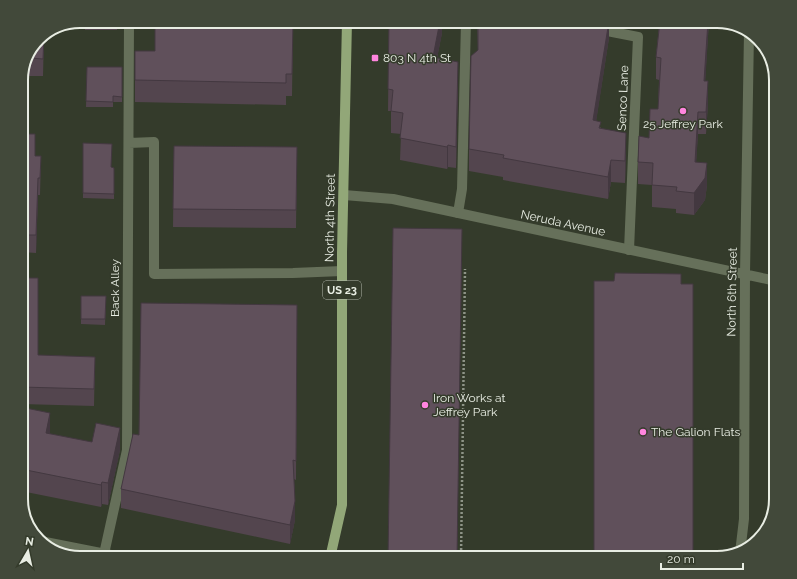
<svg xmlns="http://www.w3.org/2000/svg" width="797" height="579" font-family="Raleway,sans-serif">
<rect width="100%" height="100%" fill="#343b2b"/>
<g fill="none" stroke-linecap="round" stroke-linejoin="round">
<path stroke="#8e9487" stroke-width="2.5" stroke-dasharray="2 2" stroke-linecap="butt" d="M461,558L465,269"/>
<path stroke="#66705a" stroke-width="10" d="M597,29L638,37L629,250
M129,143L154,142V274L293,273L342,271
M458,213L462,189L466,21
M104,554L127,450L129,21"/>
<path stroke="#66705a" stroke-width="10" d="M344,195L393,199L776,281
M40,541L126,558
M740,553L744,519L745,274L749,32"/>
<path stroke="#92a778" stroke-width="10" d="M330,558L342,505V252L347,21"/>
</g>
<path fill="#53454e" d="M85,21H117V30H85Z
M293,21L292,96H286V105L135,102V51H155Z
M389,21H442V33L437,58L458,84L456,168L448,167L447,169L400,160L401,134L391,133V111H388Z
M477,21H612L611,26L609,25V38L596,121L601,128L626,155L625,183L611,182L608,199L503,180V177L469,171V149L478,50Z
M634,21H709L705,81L708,103L706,134H698L696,162L707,185L705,200L694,215L676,213V209L652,207V185L638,184V162L649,138L658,109L659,80L656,79V57L659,26Z
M44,35L43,76H27L25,134L35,156H41L40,195H38L36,253L22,252L21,278L38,355L95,357L94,406L21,404V76L41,36Z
M87,67H122V102H113V107H86Z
M83,143L111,167L114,168V199L83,198Z
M174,146L297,147L296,228L173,227Z
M81,296H106L105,325L81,324Z
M297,305L296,480L294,479L295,520L290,544L121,508V489L139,435Z
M21,407L50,434L120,450L108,505L102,504L101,507L21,491Z"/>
<path fill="#433840" d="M440,21H442V33L433,79V57Z
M609,21V38L593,142V120Z
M708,21H709L704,103V81Z
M458,62V84L456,168V147Z
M708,81V103L706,134V112Z
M698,112V134L695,184V162Z
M626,133V155L625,183V161Z
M448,145V167L447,169V147Z
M611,160V182L608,199V177Z
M707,163V185L705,200L694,215V193Z
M38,178V195L36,253V235Z
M50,413V435L46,433Z
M120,428V450L108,505V483Z
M102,482V504L101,507V485Z
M295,501V520L290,544V525Z"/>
<path fill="#60505b" stroke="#433840" d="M85,21H117V24H85Z
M155,21H293L292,74H286V83L135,80V51H155Z
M389,21H440L433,57L458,62L456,147L448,145L447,147L400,138L403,113L391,111L393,90L388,89Z
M478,21H609L593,120L601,122L599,128L626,133L625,161L611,160L608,177L503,158L504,155L469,149L471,56L478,50Z
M660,21H708L704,81H708L706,112H698L695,162L707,163L705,178L694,193L676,191L677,187L652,185L653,163L638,162L639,136L649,138L650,109H658L661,58L656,57Z
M44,35L43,59L30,58L41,36Z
M27,65L25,134H35V156H41L40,178H38L36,235H22L21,268V76Z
M87,67H122V97L113,96V102L86,101Z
M83,143L112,144L111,167L114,168V194L83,193Z
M174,146L297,147L296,210L173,209Z
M393,228L462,229L457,558H388Z
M615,273L681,274V284H693V558H594V281H614Z
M21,278H38V355L95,357L94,389L21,387Z
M81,296H106L105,319H81Z
M141,303L297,305L296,461L293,460L295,501L290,525L121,489L133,434L139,435Z
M21,407L50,413L46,433L92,442L96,423L120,428L108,483L102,482L101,485L21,469Z"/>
<g fill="#ff85de" stroke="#343b2b" stroke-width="1.5">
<rect x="371" y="54" width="8" height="8" rx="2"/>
<circle cx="683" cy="111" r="4"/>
<circle cx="425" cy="405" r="4"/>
<circle cx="643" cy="432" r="4"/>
</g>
<g text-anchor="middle" stroke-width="3" stroke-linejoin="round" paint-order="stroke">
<rect fill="#343b2b" stroke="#b2b8ac" stroke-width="1" x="323" y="281" width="38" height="18" rx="3"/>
<g font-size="11" font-weight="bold" fill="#e8ede3">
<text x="342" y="294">US 23</text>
</g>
<g font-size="12" fill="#e8ede3" stroke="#343b2b" text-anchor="start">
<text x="383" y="62">803 N 4th St</text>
<text x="683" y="128" text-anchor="middle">25 Jeffrey Park</text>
<text x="433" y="402">Iron Works at<tspan x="433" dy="14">Jeffrey Park</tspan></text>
<text x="651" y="436">The Galion Flats</text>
</g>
<g font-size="12" fill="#e8ede3" stroke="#343b2b">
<text transform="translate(623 98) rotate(-88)" y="4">Senco Lane</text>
<text transform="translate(330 218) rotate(-89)" y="4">North 4th Street</text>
<text transform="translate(563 223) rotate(12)" y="4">Neruda Avenue</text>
<text transform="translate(115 288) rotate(-90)" y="4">Back Alley</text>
<text transform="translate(732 292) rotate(-89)" y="4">North 6th Street</text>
</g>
</g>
<path d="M0 0H797V579H0ZM80 28H717A52 52 0 0 1 769 80V499A52 52 0 0 1 717 551H80A52 52 0 0 1 28 499V80A52 52 0 0 1 80 28Z" fill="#42493a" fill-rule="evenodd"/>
<path fill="none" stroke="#e8ede3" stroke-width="2" d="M80 28H717A52 52 0 0 1 769 80V499A52 52 0 0 1 717 551H80A52 52 0 0 1 28 499V80A52 52 0 0 1 80 28Z"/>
<g transform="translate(28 551) rotate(9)" stroke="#343b2b" stroke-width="3" paint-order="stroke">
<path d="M0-3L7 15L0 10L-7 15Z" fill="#e8ede3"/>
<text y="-6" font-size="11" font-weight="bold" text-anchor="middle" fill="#e8ede3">N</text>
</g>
<path d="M661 563v6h82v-6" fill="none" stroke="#e8ede3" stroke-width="2"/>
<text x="667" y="563" font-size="12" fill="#e8ede3" stroke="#343b2b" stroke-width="3" paint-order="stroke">20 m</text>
</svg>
